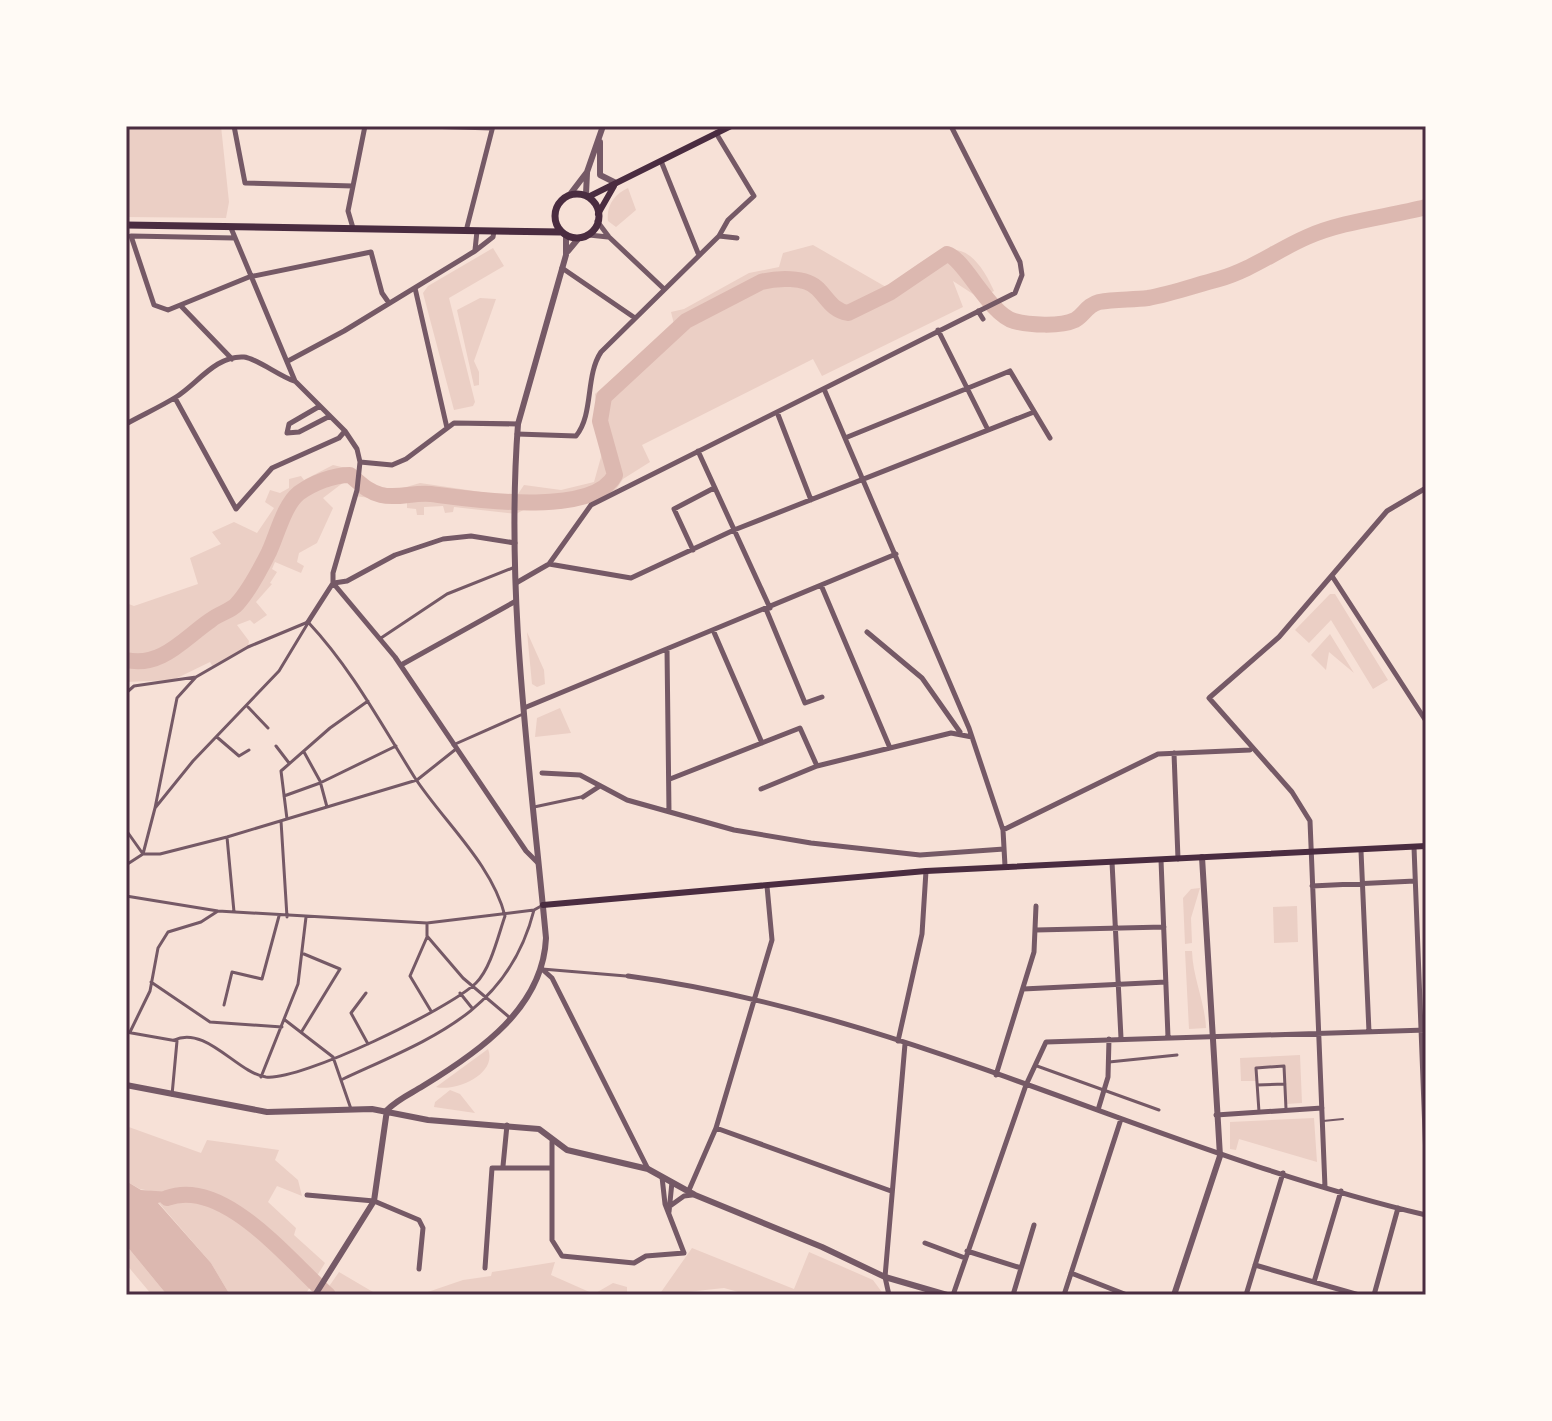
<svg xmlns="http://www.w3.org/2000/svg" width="1552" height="1421" font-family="'Golos Text',sans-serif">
<rect width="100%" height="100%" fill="#f7e1d7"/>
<path fill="#ebcfc5" d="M126,126H221L229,202L226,218L126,217Z
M628,188L636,210L616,227L608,221C606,205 615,194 628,188Z
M813,245L886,287C931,256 962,220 994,291L979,298L953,281L963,307L822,376L813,359L642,445L650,462L623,479L613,494L540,510L527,508L516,514L454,507L453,512L445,513L443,506L424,507V515H417L416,509L407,508V503L355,496L358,482L396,490L420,483L516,497L524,485L561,490L594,482L601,457L595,394L674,324L671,312L684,309L749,273L779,267L783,253Z
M493,248L504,266L449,298L475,402L473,406L454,410L423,293L428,286Z
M480,298L496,299L474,361L479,372V385L474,386L457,310Z
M333,465L350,469L348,479L323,498L333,508L317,543L299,553L297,562L304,566L301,573L275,562L272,569L277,572L270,583L272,584L256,602L267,615L254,624L250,620L237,625L249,641L248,647L213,667L210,662L173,680L126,682V603L134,606L198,584L190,558L221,544L212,532L234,522L257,533L274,508L265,502L270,490L280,493L289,488V479L301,476L304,480Z
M1330,594H1335L1388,680L1373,689L1331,620L1309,643L1295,630Z
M527,632L544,670L545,684L537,687L532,684Z
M1330,634L1354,673L1329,652L1326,670L1311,655Z
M560,708L571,733L535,737L537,718Z
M1200,888L1191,918L1192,943L1185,944L1183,898L1191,889Z
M1297,906L1298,942L1274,943L1273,907Z
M1185,951H1192C1193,979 1205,1002 1206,1028L1189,1029Z
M488,1049C498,1074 456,1092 436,1087Z
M1300,1055L1302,1103L1286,1104L1285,1066L1256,1067V1081H1241L1240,1058Z
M450,1090L460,1094L475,1113L434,1107L435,1102Z
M1314,1118L1317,1162L1239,1139L1236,1150L1230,1149V1122Z
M126,1126L201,1153L207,1140L279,1150L275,1160L298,1180L302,1196L277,1186L268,1202L296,1228L294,1235L325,1263L305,1295H230L211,1263L158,1202L182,1197L140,1189L126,1181Z
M126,1245L167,1295H152L126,1264Z
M692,1248L794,1289L809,1252L873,1280L884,1295H749L724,1288L659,1295Z
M555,1262L551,1275L594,1294L613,1283L627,1287V1294L638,1295H323L339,1272L373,1292L422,1294L463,1280L491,1276L492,1272Z"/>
<path fill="#dcb8b0" d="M126,1181L141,1190L185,1193L158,1203L211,1263L230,1295H167L126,1245Z"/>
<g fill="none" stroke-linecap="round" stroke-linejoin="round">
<path stroke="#dcb8b0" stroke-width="16" d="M126,660C162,668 184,638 211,620C218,614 231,611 237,604C249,591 261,568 269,552C277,535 284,505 299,493C313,483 333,475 350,475C360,483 368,492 381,495C398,499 414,492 431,494C470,499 593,518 615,475L600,421L604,397L686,321L761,282C776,278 806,276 818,289C828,299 832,310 848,313L891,292L947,254C964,258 989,314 1014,321C1029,325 1060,327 1075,320C1084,315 1087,305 1099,302C1115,299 1132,300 1148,298C1171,294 1196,285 1219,279C1251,270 1277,250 1307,237C1343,221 1388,217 1426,207
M167,1198C224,1177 289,1261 328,1295"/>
<path stroke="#755966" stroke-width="2" d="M1323,1121L1343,1119"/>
<path stroke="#755966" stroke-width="3" d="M381,638L447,594L515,567
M126,693L134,686L196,677L248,647L308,622
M248,707L268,728
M218,738L239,756L249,750
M453,745L523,714
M276,746L289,763
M304,752L320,781L327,807
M284,796L320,783L396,746
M534,807L581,797
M155,808L177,698L196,677
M287,819L281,771L330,728L368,701
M281,821L287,917
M126,830L143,854
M227,837L234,912
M143,854L155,808L193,761L279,671L308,623
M126,865L143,854H160L227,837L417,780L456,749
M126,896L218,911L427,923L534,910L543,905
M427,923V936L463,978L509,1017
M427,937L410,976L431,1011
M542,969L626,976
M151,982L210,1022L282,1027
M366,993L351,1013L368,1044
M460,993L472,1008
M224,1005L232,972L262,979L279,916
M285,1020L333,1057L351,1109
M302,1031L340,969L304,954
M126,1032L177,1041L172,1095
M130,1032L150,991L158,948L168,932L201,922L218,911
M174,1040C206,1025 237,1073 266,1077C301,1081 449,1009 476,983C491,968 498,936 505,916C492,864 444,822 415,778C381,724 352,669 308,622
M1109,1062L1177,1055
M1037,1066L1159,1110
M261,1077L298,984L306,917
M343,1079C429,1039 508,1013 534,910
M1257,1085L1285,1084
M1259,1112L1256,1068L1284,1066L1286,1109"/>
<path stroke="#755966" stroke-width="5" d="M234,126L245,183L353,186
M425,126L492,128
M716,133L754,196L728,220L719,236
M661,161L698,253
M597,221L609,237L663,288
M231,228L295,381L345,431L357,449L360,462L357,490L333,573V583L308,622
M353,228L348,211L365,126
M466,231L493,126
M589,235L608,237
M235,238L131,236L154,305L168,310L249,277L371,252L382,293L389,303
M475,250L477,231
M562,268L635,318
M415,288L447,428
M181,306L232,359
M978,311L983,319
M938,330L988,430
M288,361L344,331L475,251L493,237L494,231
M1010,371L1050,438
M824,389L969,728L1003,830L1005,866
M175,398L236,509L272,468L339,438L345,431
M320,406L289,424L287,433L299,432L330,416
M777,412L811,500
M126,424C142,415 160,407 176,397C197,384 216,355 244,357C256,358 279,376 294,381
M517,434L576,436C594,414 585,376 601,352L719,236L737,238
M845,438L1010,371
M698,451L770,608
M360,462L392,465L406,459L454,423L518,424
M693,550L674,509L714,488
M549,564L631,578L734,530L1034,412
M1332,576L1426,721
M333,583L395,657L526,851L538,863
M334,583L347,581L395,555L443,539L471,536L515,543
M516,583L549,564L591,505L1015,293L1022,275L1020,262L951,126
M821,585L890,748
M766,609L805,703L822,697
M713,630L762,743
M867,632L922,678L960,732
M667,649L669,812
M401,665L516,601
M524,708L896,554
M1174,753L1178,859
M542,773L580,775L627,800L734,830L811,843L920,855L1004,849
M670,779L800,728L817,766
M761,789L817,766L951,733L972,737
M583,797L600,786
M1003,830L1158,754L1250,750
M1414,847L1426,1158
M1361,851L1369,1032
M1161,860L1168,1037
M1112,862L1121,1038
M1312,886L1415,881
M1036,930L1164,927
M542,969L552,978L648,1169
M628,976C906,1013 1155,1151 1426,1215
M1023,989L1166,982
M898,1041L922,934L926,871
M996,1075L1034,952L1036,906
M1098,1110L1108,1077L1109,1039
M1216,1115L1322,1108
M716,1128L891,1191
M552,1142V1240L562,1256L634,1263L646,1256L684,1253L665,1204L662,1177
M503,1166L507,1125
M1325,1187L1310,821L1292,792L1209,698L1279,637L1387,511L1426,488
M689,1190L716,1128L772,940L767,886
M307,1195L374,1201L419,1220L423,1228L419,1269
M670,1206L684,1196L692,1195
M669,1212L672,1182
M925,1243L965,1258
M967,1251L1021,1268
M1255,1265L1359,1295
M485,1268L492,1168H550
M1071,1273L1127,1295
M1314,1282L1341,1191
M889,1295L885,1277L905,1044
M953,1295L1026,1085L1046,1042L1426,1030
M1013,1295L1034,1225
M1064,1295L1121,1119
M1246,1295L1283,1173
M1374,1295L1398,1208"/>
<path stroke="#755966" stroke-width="6" d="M600,142V175L616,183
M571,193L587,172L603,126
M586,194L587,173
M568,251L578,239
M126,1085L267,1112L372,1109L428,1120L539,1129L567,1150L648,1169L695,1195L822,1247L885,1277L947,1295
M387,1110C398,1099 410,1094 423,1086C479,1052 543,1008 546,938C530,767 505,595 518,424L566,255V236
M315,1295L374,1201L387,1110
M1174,1295L1220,1156L1202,857"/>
<path stroke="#4a2c40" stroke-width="6" d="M590,196L731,126
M598,214L614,186
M543,905L926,871L1426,846"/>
<path stroke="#4a2c40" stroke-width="7" d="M555 216a22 22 0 1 1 44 0a22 22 0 1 1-44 0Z
M126,225L561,232"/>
</g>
<rect width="1552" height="1421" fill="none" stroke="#fffaf5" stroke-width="256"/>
<rect x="128" y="128" width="1296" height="1165" fill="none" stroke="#4a2c40" stroke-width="3"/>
</svg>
